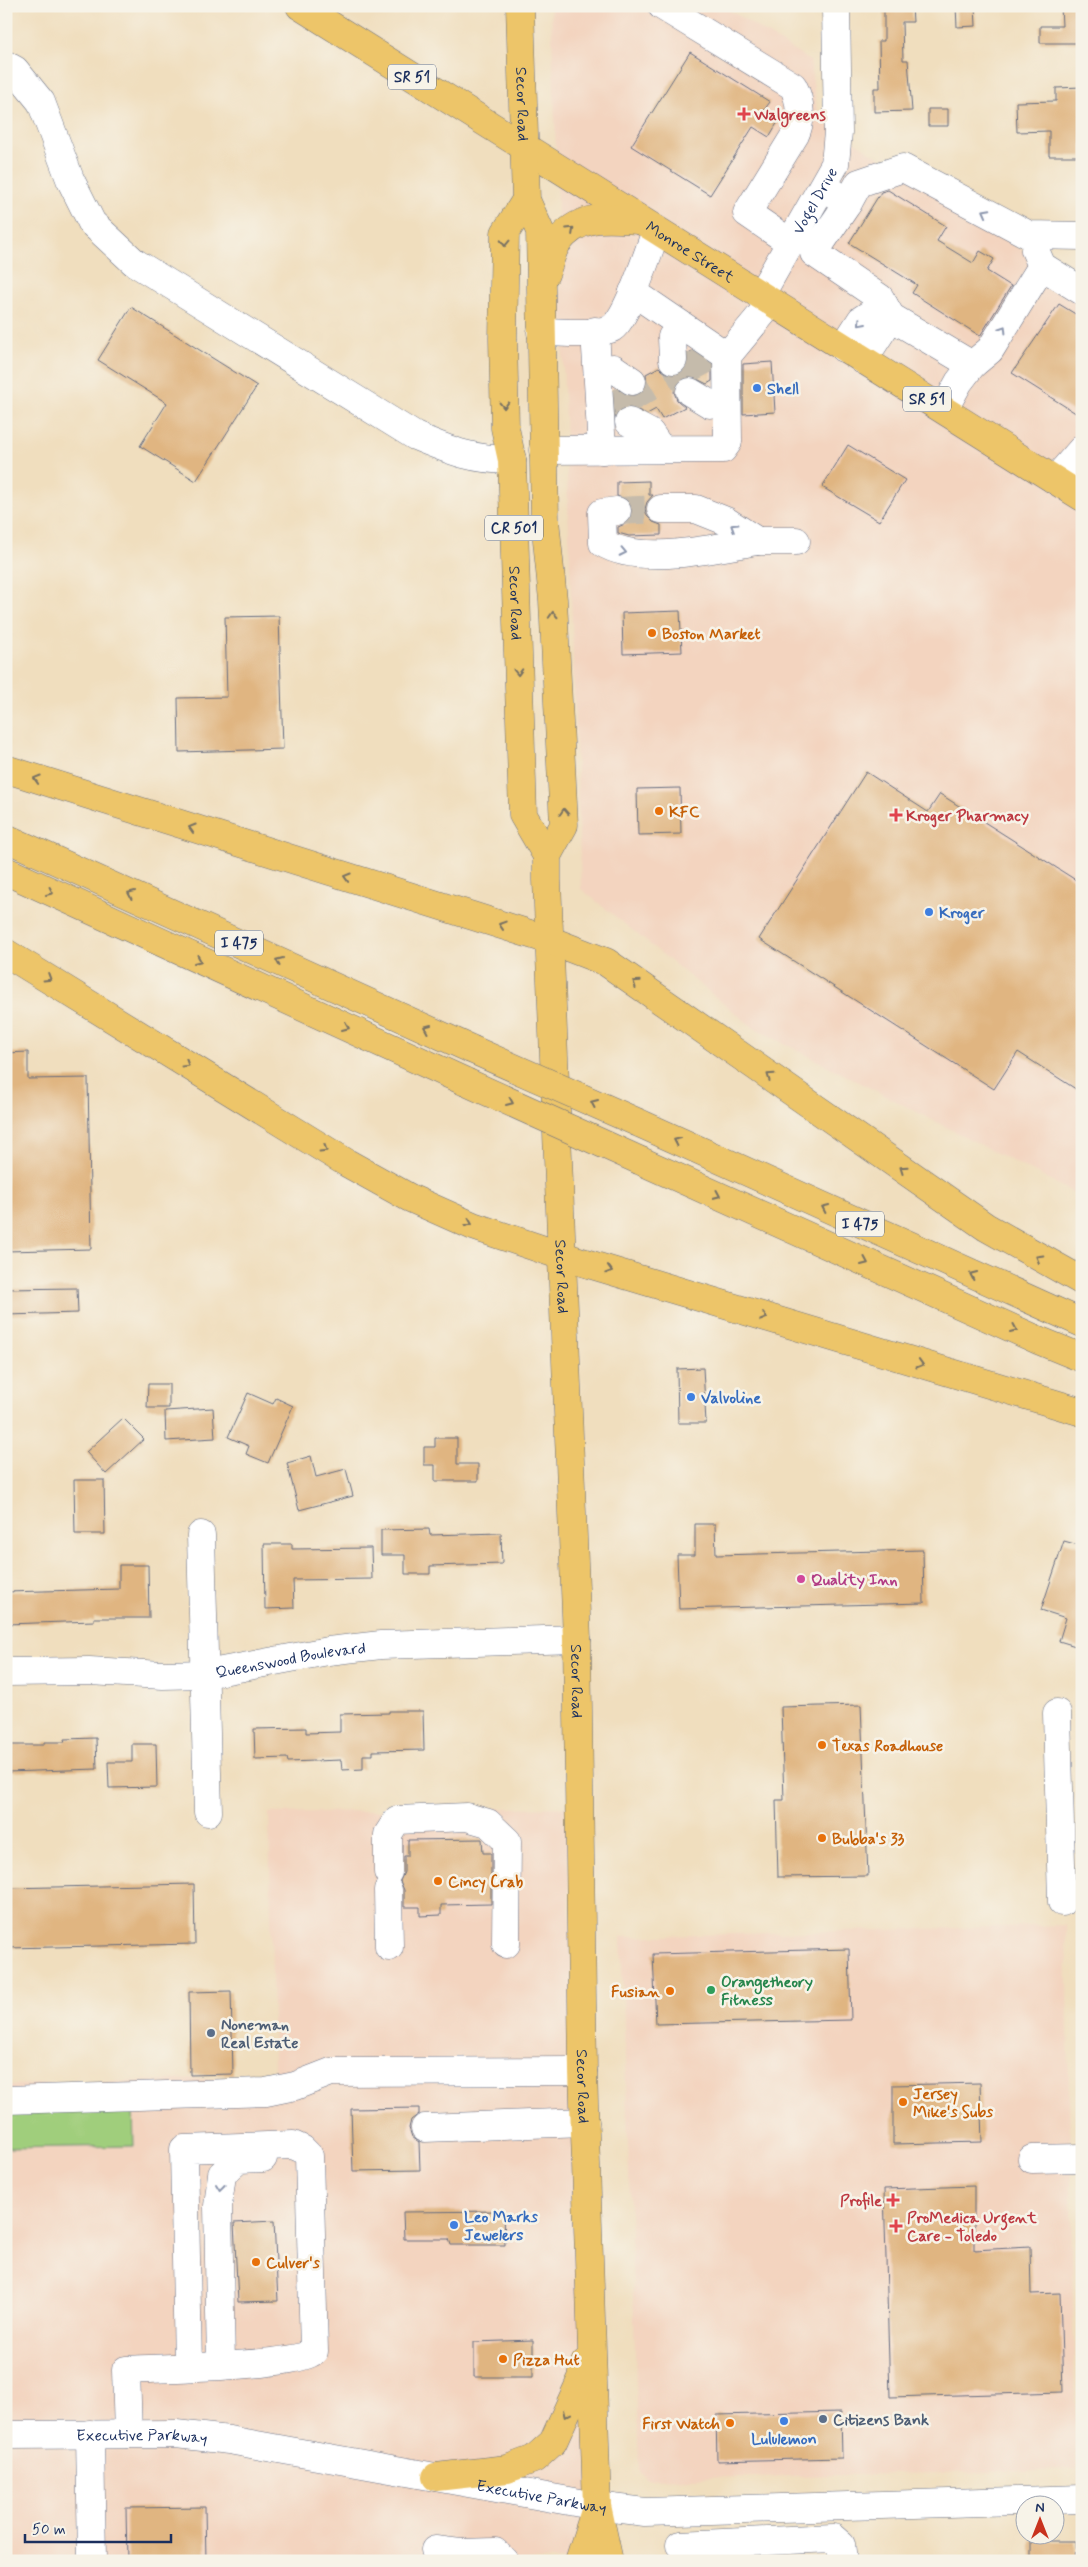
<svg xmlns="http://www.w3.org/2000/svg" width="1088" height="2567" font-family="Mynerve,sans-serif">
<rect width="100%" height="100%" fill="#f7f3e8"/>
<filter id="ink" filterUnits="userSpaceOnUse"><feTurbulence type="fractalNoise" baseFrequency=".02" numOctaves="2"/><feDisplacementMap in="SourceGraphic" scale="10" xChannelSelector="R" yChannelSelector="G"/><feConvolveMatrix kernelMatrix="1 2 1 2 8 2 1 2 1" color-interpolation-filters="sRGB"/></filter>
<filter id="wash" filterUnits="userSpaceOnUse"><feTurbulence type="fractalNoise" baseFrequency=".0096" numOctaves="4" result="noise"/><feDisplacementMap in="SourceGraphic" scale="20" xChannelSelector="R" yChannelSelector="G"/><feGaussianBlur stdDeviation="1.12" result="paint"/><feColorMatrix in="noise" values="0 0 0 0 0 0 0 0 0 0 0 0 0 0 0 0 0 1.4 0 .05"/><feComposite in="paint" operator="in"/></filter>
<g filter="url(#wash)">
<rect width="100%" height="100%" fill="#f0debe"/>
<path fill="#f3d4bf" d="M551,6H723L810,61L818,118L1082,289V1197L754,1028L581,889Z
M566,1807L593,2561H6V2085L274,2077L269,1813Z
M1066,1925L1076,2470L647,2479L639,2471L621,1937Z"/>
<path fill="#a0ce7b" stroke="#5e7e6c" d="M133,2109L134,2146L6,2148V2111Z"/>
<g id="blocks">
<path fill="#e0b581" d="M884,6H912L913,22H902L903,60H908L912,111L874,112V88H880L879,41H884Z
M956,6H975L976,26L957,27Z
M1061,6H1082V43H1040V26H1062Z
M690,52L770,102L764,110L779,120L769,137L753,127L710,195L631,146Z
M1082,87V156H1049V131L1017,132L1016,102L1056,101V88Z
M928,109H948V126H928Z
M888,190L946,226L937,241L973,263L980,251L994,259L987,271L1011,286L980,336L912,293L917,285L849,243L881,192Z
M1059,304L1082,318V417L1012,373Z
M131,307L257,386L196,481L140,446L167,403L98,360Z
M692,351L706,361L712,371V381L707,384L691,376L682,379L676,384L674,392L677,400L685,407L662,419L656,409L647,414L628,406L617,413L614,390L630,396L639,395L645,389L647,383L646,374L659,367L666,374L674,376L681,373L687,367L688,353Z
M772,362L775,412L743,414V364Z
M848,445L905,480L879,521L822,487Z
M649,481V495H653L647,502L645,509L647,516L653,522L661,525V535L629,536L618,533V527L627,523L632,516V509L629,501L617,496V482Z
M680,611L682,652L623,654L622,613Z
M279,616L283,749L179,752L178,698L227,697L225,617Z
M866,772L928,812L940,794L1082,884V1093L1018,1052L994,1089L759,939Z
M680,788L681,834L638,835L637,789Z
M28,1052V1079L88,1078L91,1249L6,1251V1053Z
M77,1288L78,1313L6,1315V1289Z
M703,1368L706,1423H678L677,1369Z
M148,1384H169V1408H147Z
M248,1393L273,1404L276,1398L293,1406L268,1463L246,1454L249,1446L228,1437Z
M213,1408L215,1438L166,1441L165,1411Z
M123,1418L144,1439L106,1474L86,1452Z
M435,1438H457V1464H478V1481H435V1465H424V1447H435Z
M311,1456L316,1477L346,1469L353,1496L299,1510L287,1463Z
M74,1480H104L105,1534H75Z
M695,1524H715L716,1555L923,1550L924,1603L679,1609L677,1555H695Z
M429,1529L430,1535L501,1533L502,1564L430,1566V1574H405V1555H381V1530Z
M1064,1541L1082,1546V1648L1059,1641L1066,1618L1041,1610Z
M264,1544H292V1549L371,1548L372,1579L293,1580L294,1608L265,1609Z
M119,1565H148L149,1618H94V1621L6,1624V1592L119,1589Z
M861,1705L868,1876L778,1877L776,1800H784L781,1707Z
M389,1711H423L424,1750L373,1751V1755H363V1769L342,1770L341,1760L288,1762L287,1758L255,1759L254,1729L306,1728V1733L340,1732V1714L389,1713Z
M96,1738L97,1769L6,1772V1745H44V1742H65L64,1739Z
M132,1744H156L157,1787L109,1788L108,1762H132Z
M482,1839L483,1853H491V1904L441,1905V1915L420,1916V1907H404V1890L400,1881L404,1872V1856H408V1840Z
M194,1884L195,1944L6,1948V1888Z
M849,1949L851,2020L656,2024L653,1954Z
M231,1991L233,2074L190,2075L189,1992Z
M980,2083L982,2142L893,2144V2085Z
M419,2108V2114L411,2120L409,2128L412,2137L419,2142L420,2170L353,2171L351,2109Z
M974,2186V2250L1030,2247L1031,2294L1060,2293L1063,2392L890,2397L884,2189Z
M504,2211L505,2245H451L449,2239H404L403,2212Z
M274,2221L278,2301L238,2302L234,2223Z
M533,2340V2377H474V2342Z
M841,2412L842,2458L717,2461L716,2415Z
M205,2507L206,2561H127L126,2508Z
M1031,2541H1075L1076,2561H1031Z"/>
</g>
</g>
<g filter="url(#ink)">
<use href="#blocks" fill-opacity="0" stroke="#666c80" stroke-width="1"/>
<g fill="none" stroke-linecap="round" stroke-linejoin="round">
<path stroke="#c5bbab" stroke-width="28" stroke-dasharray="28 14" stroke-linecap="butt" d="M696,349L713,381
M673,360L690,392
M632,381L650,412
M611,391L629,422
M617,511L661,509"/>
<g stroke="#666c80" stroke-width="29">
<g id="minor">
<path d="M662,6L793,86C801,101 802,120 795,135L747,213L791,243"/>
<path d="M6,65L15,70L41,102L70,179L92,223L134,262L415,436C451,451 472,460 512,460"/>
<path d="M824,186L848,203L814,253L880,298L891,317L972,365L959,382L944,409"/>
<path d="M848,203L859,183L903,168L1029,235L1082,236"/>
<path d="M1035,250L1042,266L1082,291"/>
<path d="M633,292L727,356"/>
<path id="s1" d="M760,296L835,164L838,132L836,6"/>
<path d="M595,331L602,450"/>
<path d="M541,332C563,332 589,336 610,329C626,324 649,249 656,231"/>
<path d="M672,337L673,360"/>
<path d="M843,348L861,320L884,305"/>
<path d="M863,360L891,317"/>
<path d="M972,365L990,350L1042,266"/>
<path d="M613,368L632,381"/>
<path d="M690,392L710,404"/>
<path d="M629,422L650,433L661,449"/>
<path d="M543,450L723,449L728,442L727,356L771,303"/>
<path d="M1055,480L1082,449"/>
<path d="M617,511L602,513L603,543C640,566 716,548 757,541L726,521L696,509H661"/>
<path d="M757,541H796"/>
<path d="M201,1535L208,1812"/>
<path id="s2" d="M6,1672L89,1671L163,1675L206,1674L328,1651L381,1645L577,1639"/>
<path d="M1057,1713L1062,1902"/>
<path d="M388,1872V1834L397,1820L467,1817L488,1823L507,1841L506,1944"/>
<path d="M388,1890L389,1947"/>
<path d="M6,2100L266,2092L295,2086L331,2072L583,2071"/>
<path d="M425,2128L585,2122"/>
<path d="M1032,2159L1082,2158"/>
<path d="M221,2365L218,2206L222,2174L239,2159L263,2158"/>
<path d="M90,2434L92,2561"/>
<path d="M128,2434L126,2370C158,2368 296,2367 314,2351L309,2156L302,2149L293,2145L184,2149L188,2367"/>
<path id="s3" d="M6,2435L176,2434L229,2440L597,2506L645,2512L1082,2499"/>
<path d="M680,2545L833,2538L841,2545L843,2561"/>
<path d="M435,2550L460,2553L495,2552L504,2561"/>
</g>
</g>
<g stroke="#666c80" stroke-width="29">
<g id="major">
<path id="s4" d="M300,6L1082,497"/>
<path id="s5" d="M520,6L526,200L540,231L545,520L553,600L564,825L547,856V880L577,1639L583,2071L597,2506L609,2561"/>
<path id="s6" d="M526,200L505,233L503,339L505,428L512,460L523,815L547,856"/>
<path d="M545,274C549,265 552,250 558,242C580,214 605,218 637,220"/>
<path d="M436,2477L507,2469L534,2459L553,2442L582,2378L585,2363"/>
<path d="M579,2561L596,2508"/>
</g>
</g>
<g stroke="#666c80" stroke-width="29">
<path id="highway" d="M6,769L549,940L606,962L986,1227L1082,1281
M6,838L471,1049
M6,871L466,1082
M6,953L347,1163L410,1198L473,1226L562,1256L1082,1412
M639,1123L1082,1323
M641,1161L1038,1340L1082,1358"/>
</g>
<use href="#minor" stroke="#fff" stroke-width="28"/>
<use href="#major" stroke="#edc569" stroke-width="28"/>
<use href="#highway" stroke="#edc569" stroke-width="28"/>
<g stroke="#666c80" stroke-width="29" stroke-linecap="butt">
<path id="highway-bridge" d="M471,1049L639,1123
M466,1082L641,1161"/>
</g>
<use href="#highway-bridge" stroke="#edc569" stroke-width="28"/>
</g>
<defs><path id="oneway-chevron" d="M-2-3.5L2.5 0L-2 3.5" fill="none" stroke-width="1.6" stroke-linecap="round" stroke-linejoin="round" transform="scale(1.25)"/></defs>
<g stroke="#8d97ae">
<use href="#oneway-chevron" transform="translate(986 212) rotate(-152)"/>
<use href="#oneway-chevron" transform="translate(861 323) rotate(131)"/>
<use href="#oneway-chevron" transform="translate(1003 329) rotate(-58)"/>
<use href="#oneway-chevron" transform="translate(734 527) rotate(-148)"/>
<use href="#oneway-chevron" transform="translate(623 552) rotate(12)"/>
<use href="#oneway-chevron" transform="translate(220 2187) rotate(97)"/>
</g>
<g stroke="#797263">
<use href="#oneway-chevron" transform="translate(571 230) rotate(-43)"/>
<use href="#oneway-chevron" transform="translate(505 243) rotate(92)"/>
<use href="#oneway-chevron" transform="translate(504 405) rotate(89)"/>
<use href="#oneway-chevron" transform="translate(553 615) rotate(-93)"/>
<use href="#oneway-chevron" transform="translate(518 672) rotate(88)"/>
<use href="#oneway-chevron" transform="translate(37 779) rotate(-163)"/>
<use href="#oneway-chevron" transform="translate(564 812) rotate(-93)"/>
<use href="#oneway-chevron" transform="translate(192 828) rotate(-163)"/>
<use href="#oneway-chevron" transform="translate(347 877) rotate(-163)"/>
<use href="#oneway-chevron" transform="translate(50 892) rotate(25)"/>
<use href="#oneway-chevron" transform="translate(131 894) rotate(-156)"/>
<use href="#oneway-chevron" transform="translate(502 925) rotate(-162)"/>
<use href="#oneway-chevron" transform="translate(198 960) rotate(24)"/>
<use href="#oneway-chevron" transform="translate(279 961) rotate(-156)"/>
<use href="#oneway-chevron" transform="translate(48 978) rotate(32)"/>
<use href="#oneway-chevron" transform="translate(636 983) rotate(-145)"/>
<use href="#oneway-chevron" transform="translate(346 1027) rotate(24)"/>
<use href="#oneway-chevron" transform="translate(427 1028) rotate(-156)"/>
<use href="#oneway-chevron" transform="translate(186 1064) rotate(32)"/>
<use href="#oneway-chevron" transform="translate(770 1076) rotate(-145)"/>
<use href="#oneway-chevron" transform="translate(510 1102) rotate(24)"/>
<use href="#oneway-chevron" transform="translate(594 1103) rotate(-156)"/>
<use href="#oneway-chevron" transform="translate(677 1141) rotate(-155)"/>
<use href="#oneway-chevron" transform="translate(324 1149) rotate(32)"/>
<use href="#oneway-chevron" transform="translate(903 1169) rotate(-145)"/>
<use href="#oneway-chevron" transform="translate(717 1195) rotate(24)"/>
<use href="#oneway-chevron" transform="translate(825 1208) rotate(-155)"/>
<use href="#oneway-chevron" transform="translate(469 1223) rotate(22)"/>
<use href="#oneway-chevron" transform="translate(1039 1258) rotate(-150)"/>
<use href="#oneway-chevron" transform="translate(865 1262) rotate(24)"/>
<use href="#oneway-chevron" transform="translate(609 1270) rotate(17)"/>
<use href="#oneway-chevron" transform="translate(973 1275) rotate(-155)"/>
<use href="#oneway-chevron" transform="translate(764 1317) rotate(17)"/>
<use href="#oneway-chevron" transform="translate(1014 1329) rotate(24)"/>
<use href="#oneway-chevron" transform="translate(920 1364) rotate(17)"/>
<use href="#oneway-chevron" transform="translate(566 2414) rotate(115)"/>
</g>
</g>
<g fill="#e0444e" stroke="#f7f3e8" stroke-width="2">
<path d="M741.5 106.5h5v5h5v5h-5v5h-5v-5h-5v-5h5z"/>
<path d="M893.5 807.5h5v5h5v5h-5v5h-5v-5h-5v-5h5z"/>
<path d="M890.5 2192.5h5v5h5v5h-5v5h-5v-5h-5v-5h5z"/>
<path d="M893.5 2218.5h5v5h5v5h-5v5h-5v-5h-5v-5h5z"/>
</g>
<g fill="#3f7fe0" stroke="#f7f3e8" stroke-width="2">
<circle cx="757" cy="388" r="5"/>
<circle cx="929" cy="912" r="5"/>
<circle cx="691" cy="1397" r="5"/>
<circle cx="454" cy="2225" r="5"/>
<circle cx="784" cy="2421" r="5"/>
</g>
<g fill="#e8710a" stroke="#f7f3e8" stroke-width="2">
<circle cx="652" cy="633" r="5"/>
<circle cx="659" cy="811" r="5"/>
<circle cx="822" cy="1745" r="5"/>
<circle cx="822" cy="1838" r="5"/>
<circle cx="438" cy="1881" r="5"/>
<circle cx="670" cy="1991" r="5"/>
<circle cx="903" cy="2102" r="5"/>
<circle cx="256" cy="2262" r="5"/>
<circle cx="503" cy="2359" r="5"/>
<circle cx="730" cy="2423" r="5"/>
</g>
<circle fill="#d1479c" stroke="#f7f3e8" stroke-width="2" cx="801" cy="1579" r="5"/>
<circle fill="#2e9e5b" stroke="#f7f3e8" stroke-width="2" cx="711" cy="1990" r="5"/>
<g fill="#5c6f8a" stroke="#f7f3e8" stroke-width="2">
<circle cx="211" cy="2033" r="5"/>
<circle cx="823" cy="2419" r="5"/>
</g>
<g text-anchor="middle" stroke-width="5" stroke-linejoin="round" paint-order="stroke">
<g fill="#f7f3e8" stroke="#5d6a87" stroke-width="1">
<rect x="388" y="64.5" width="48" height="25" rx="4"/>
<rect x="903" y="386.5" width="48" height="25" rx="4"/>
<rect x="485" y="515.5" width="58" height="25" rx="4"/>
<rect x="215" y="930.5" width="48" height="25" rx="4"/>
<rect x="836" y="1211.5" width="48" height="25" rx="4"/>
</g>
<g font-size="15" font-weight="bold" fill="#1b2f5e">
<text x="412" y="82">SR 51</text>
<text x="927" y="404">SR 51</text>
<text x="514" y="533">CR 501</text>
<text x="239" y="948">I 475</text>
<text x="860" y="1229">I 475</text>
</g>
<g font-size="16" fill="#1b2f5e" stroke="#f7f3e8">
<text dy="6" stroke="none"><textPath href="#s5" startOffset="98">Secor Road</textPath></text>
<text dy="6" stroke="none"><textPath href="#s1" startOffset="110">Vogel Drive</textPath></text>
<text dy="6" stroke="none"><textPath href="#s4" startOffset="461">Monroe Street</textPath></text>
<text dy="6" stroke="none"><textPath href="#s6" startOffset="410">Secor Road</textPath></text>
<text dy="6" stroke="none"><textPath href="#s5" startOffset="1279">Secor Road</textPath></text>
<text dy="6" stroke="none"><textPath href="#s2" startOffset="286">Queenswood Boulevard</textPath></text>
<text dy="6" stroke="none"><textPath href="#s5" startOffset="1684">Secor Road</textPath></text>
<text dy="6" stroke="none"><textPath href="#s5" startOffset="2089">Secor Road</textPath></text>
<text dy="6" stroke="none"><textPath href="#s3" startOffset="136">Executive Parkway</textPath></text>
<text dy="6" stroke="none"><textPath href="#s3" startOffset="541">Executive Parkway</textPath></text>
</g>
<g font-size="16" font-weight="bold" fill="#be3a42" stroke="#f7f3e8" text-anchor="start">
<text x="754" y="120">Walgreens</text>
<text x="906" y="821">Kroger Pharmacy</text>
<text x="882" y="2206" text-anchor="end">Profile</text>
<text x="907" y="2223">ProMedica Urgent<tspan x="907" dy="18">Care - Toledo</tspan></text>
</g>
<g font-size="16" font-weight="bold" fill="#366cbe" stroke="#f7f3e8" text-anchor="start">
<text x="767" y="394">Shell</text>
<text x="939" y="918">Kroger</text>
<text x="701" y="1403">Valvoline</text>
<text x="464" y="2222">Leo Marks<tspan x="464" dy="18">Jewelers</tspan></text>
<text x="784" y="2444" text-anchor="middle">Lululemon</text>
</g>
<g font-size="16" font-weight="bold" fill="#c56008" stroke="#f7f3e8" text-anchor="start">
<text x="662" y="639">Boston Market</text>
<text x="669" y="817">KFC</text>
<text x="832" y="1751">Texas Roadhouse</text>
<text x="832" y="1844">Bubba's 33</text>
<text x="448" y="1887">Cincy Crab</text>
<text x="660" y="1997" text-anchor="end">Fusian</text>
<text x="913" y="2099">Jersey<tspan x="913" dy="18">Mike's Subs</tspan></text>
<text x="266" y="2268">Culver's</text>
<text x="513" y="2365">Pizza Hut</text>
<text x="720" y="2429" text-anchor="end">First Watch</text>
</g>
<g font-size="16" font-weight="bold" fill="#b23c85" stroke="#f7f3e8" text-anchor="start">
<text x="811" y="1585">Quality Inn</text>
</g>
<g font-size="16" font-weight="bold" fill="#27864d" stroke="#f7f3e8" text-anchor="start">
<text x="721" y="1987">Orangetheory<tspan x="721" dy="18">Fitness</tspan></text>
</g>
<g font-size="16" font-weight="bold" fill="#4e5e75" stroke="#f7f3e8" text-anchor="start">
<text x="221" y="2030">Noneman<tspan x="221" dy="18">Real Estate</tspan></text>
<text x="833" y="2425">Citizens Bank</text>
</g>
</g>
<rect width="1088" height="2567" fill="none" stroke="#f7f3e8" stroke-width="25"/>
<g transform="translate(1040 2520)"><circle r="24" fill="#f7f3e8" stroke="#9fa5b1"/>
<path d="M0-4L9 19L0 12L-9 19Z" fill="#c8321e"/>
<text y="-8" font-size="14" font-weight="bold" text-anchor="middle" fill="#1b2f5e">N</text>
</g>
<path d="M25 2534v8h146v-8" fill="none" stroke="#1b2f5e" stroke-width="2.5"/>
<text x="32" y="2534" font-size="15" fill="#1b2f5e" stroke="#f7f3e8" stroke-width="4" paint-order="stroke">50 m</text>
</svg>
